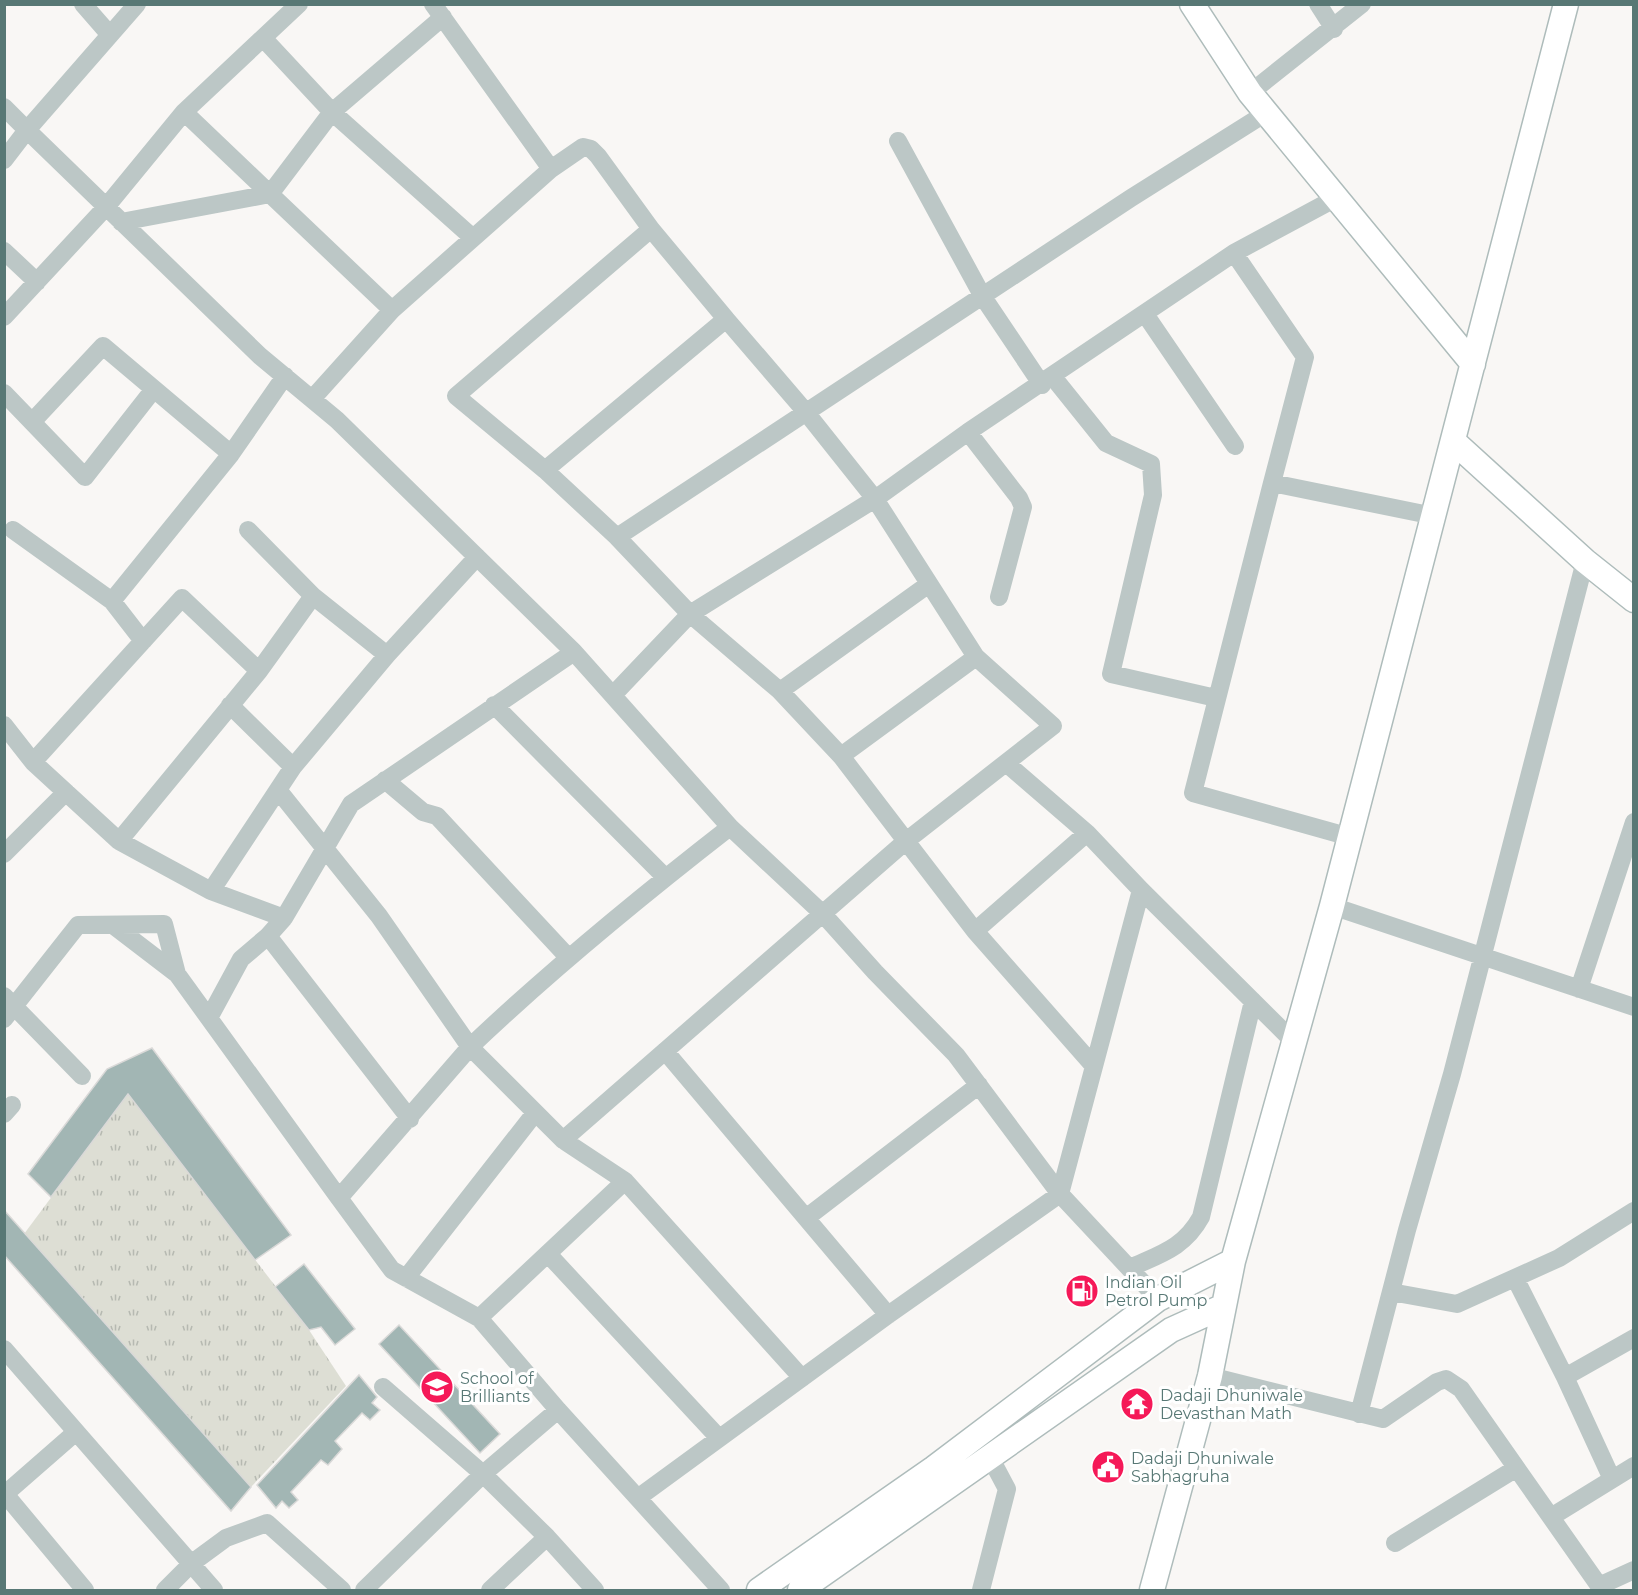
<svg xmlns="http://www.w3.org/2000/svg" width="1638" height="1595" font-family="Montserrat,sans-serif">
<defs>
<pattern id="park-tufts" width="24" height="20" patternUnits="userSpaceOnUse" patternTransform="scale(1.5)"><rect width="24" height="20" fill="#ddded4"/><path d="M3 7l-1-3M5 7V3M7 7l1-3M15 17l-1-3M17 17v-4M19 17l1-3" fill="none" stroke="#b6b9b1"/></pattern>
</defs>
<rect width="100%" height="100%" fill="#f9f7f5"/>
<path fill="url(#park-tufts)" d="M128,1094L309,1330L346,1386L251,1487L24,1234Z"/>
<path fill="#a2b6b4" stroke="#dad9d8" stroke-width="1.5" d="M152,1048L291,1235L255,1260L128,1094L51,1197L28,1174L107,1069Z
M4,1210L251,1487L231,1511L4,1255Z
M304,1264L355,1329L335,1345L321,1327L309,1330L275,1287Z
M399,1325L500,1434L480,1453L379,1344Z
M359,1375L377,1397L372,1403L380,1410L370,1420L362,1413L335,1441L342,1449L328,1465L321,1460L291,1492L298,1500L289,1508L282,1501L276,1508L257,1485Z"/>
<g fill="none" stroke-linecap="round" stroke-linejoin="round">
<g stroke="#aebcbb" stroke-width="27">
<path id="secondary" d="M1192,4L1250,93L1473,364
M1453,441L1585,561L1634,600
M759,1590L934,1468L1158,1299L1233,1261
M800,1590L1171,1330L1224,1306
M1152,1590L1210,1376L1233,1261L1332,906L1566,4"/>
</g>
<path stroke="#bcc7c6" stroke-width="18" d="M83,4L110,35
M137,4L27,130L260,356L337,420L574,652
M433,4L551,169
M1318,4L1334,29
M263,38L332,112L443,17
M1250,93L1362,4
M4,107L27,130L4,160
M184,112L270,194L332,112L473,238
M898,141L983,297L1042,385
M121,222L270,194L392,310
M4,251L37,282
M1234,253L1305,357L1272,483
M1145,314L1235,446
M4,317L106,207L184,112L299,4
M726,319L651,229L456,396L545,470L617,537L1131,198L1266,113
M1053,377L1106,443L1151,464L1153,495L1111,674L1216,698
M4,393L32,422
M312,399L392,310L551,169L583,147L591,149L598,156L651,229
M968,432L1019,498L1023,507L999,597
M231,454L285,376
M545,470L726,319L805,411L875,499L976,657L1053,726L906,841L841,756
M13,530L112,601
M248,530L313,596
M617,537L690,614L780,691L841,756L976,657
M143,641L112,601L231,454L103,346L32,422L85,477L154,389
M387,655L477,557
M780,691L929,584
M613,695L690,614L875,499L968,432L1234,253L1336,198
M230,705L293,767
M494,705L665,877
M4,725L33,762
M1006,763L1087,833
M385,780L423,812L437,816L568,957
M278,790L379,916L470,1047L339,1198L392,1270L479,1318
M1350,837L1193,793L1272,483L1434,516
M119,841L33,762L182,598L259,671
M4,854L66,792
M1141,890L1294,1042
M211,891L119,841L259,671L313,596L387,655L293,767L211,891L284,918L351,804L574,652L730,827
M1332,906L1634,1007
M284,918L268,936L410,1119
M113,925L177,974
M975,931L1093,1065
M1579,989L1634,822
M4,996L82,1076
M209,1018L241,959L268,936
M4,1019L78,925L164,924L177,974L339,1198
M665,1051L888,1315
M4,1114L12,1105
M563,1140L906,841L975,931L1087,833L1141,890L1060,1194L888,1315L639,1497
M625,1181L802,1378
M806,1218L979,1085
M548,1254L719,1438
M1130,1268C1160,1254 1184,1248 1201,1217L1253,1001
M406,1278L535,1113
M1515,1278L1565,1377L1611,1477
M1391,1292L1457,1304L1559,1258L1634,1211
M4,1349L214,1590
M1210,1376L1383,1419L1437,1382L1446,1379L1461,1389L1602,1590
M1565,1377L1634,1338
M383,1387L483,1474L558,1410
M1359,1414L1407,1230L1452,1074L1585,561
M76,1432L5,1494L85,1590
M1551,1517L1634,1466
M1395,1543L1515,1469
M1599,1586L1634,1570
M165,1590L192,1563L226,1538L267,1523L342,1590
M364,1590L483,1474L547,1537L595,1590
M490,1590L547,1537
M721,1590L558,1410L479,1318L625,1181L563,1140L470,1047C553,968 640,897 730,827L823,914L875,972L956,1055L1060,1194L1158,1299
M981,1590L1007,1489L990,1457"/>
<use href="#secondary" stroke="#fff" stroke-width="24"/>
</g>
<defs>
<g id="fuel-disc" transform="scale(1.725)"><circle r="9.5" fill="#f51958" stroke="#fff"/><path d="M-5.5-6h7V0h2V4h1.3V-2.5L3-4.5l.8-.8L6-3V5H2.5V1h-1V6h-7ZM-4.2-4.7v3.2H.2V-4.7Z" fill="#fff"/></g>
<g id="school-disc" transform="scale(1.725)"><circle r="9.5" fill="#f51958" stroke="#fff"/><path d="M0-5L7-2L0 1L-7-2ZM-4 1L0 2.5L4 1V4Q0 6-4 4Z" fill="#fff"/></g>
<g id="temple-disc" transform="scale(1.725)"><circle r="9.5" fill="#f51958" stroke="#fff"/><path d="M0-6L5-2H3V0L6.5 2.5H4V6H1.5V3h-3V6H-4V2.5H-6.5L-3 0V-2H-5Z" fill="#fff"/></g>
<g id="civic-disc" transform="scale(1.725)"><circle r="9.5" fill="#f51958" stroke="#fff"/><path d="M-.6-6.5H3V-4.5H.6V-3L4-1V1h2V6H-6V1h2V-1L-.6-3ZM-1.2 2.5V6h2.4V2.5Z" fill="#fff"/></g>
</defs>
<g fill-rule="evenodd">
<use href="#fuel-disc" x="1082" y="1291"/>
<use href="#school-disc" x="437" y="1387"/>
<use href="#temple-disc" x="1137" y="1404"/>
<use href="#civic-disc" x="1108" y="1467"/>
</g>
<g text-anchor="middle" stroke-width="6" stroke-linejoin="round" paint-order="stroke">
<g font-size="16" fill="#587875" stroke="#fff" text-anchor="start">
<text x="1105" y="1288">Indian Oil<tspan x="1105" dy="18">Petrol Pump</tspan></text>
<text x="460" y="1384">School of<tspan x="460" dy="18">Brilliants</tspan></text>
<text x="1160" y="1401">Dadaji Dhuniwale<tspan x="1160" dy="18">Devasthan Math</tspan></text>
<text x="1131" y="1464">Dadaji Dhuniwale<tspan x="1131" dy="18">Sabhagruha</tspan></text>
</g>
</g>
<rect width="1638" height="1595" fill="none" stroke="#587875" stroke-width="12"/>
</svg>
